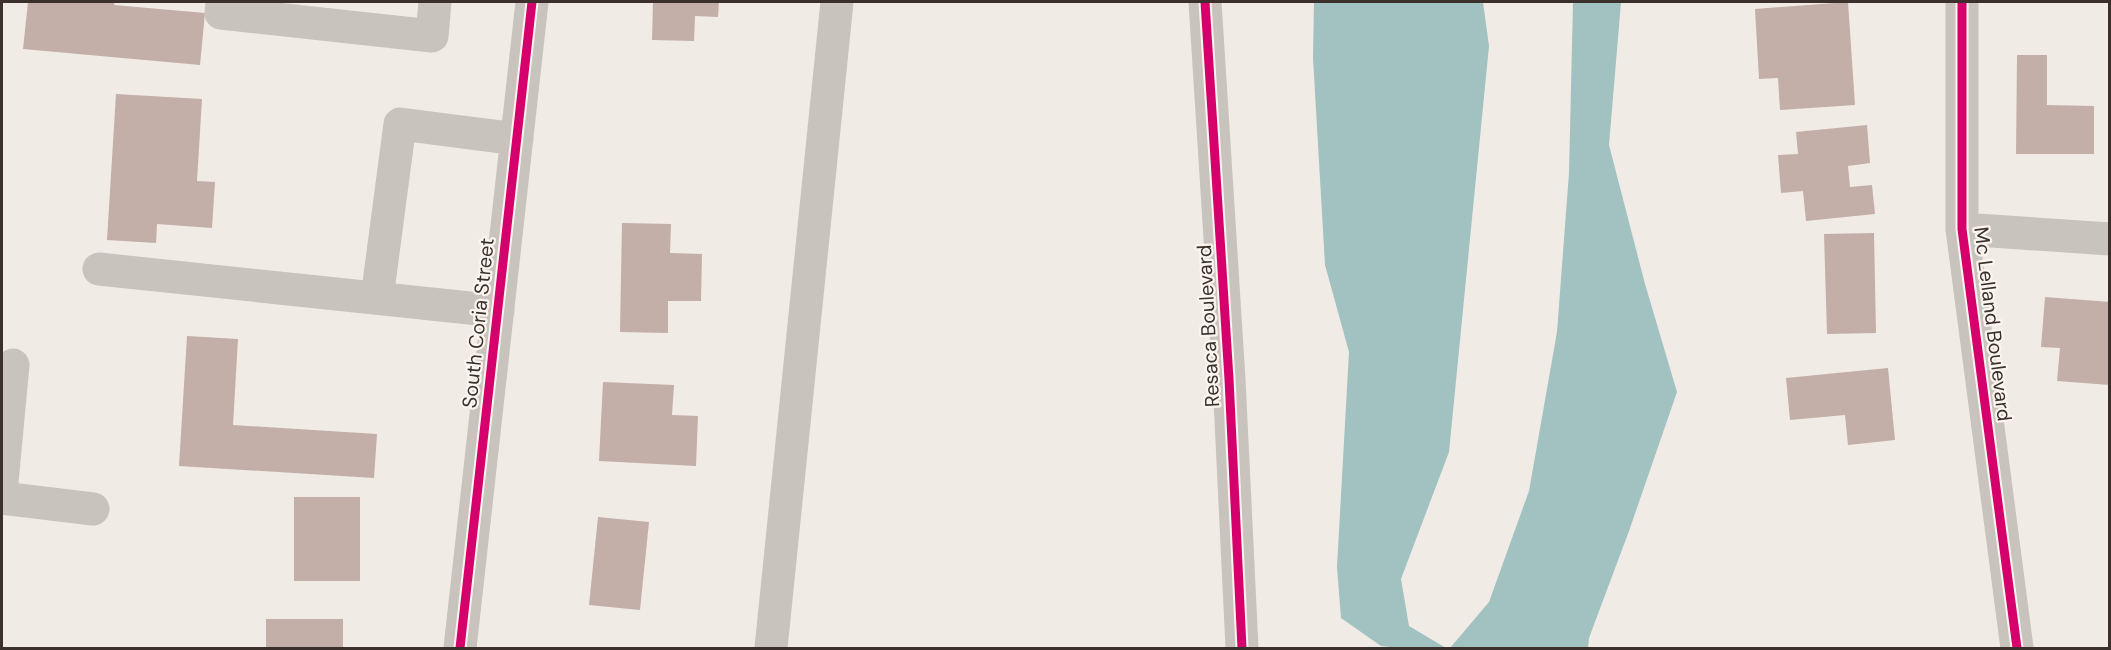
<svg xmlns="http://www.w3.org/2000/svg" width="2111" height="650" font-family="'DM Sans',sans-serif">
<rect width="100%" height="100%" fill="#f0ebe5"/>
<path fill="#a1c2c1" d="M1314,2H1483L1489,46L1449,452L1401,579L1409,626L1446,648H1400L1381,646L1341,618L1337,567L1349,352L1325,265L1313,58Z
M1573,2H1621L1609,145L1645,284L1677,392L1629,531L1589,638L1588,648H1450L1489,602L1529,491L1557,332L1569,173Z"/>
<path fill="#c3afa7" d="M28,2H115L114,5L205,13L200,65L23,49Z
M653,2H719L718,17L695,16L694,41L652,40Z
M1848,2L1855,105L1780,110L1778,78L1759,79L1755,9Z
M2017,55H2047V105L2094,106V154H2016Z
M116,94L202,99L197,181L215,182L212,228L157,224L156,243L107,240Z
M1867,125L1870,163L1848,166L1850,187L1872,185L1875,214L1806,221L1803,191L1781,193L1778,155L1798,154L1796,132Z
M622,223L671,224L670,253L702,254L701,301H668V333L620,332Z
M1874,233L1876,333L1827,334L1824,234Z
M2045,297L2110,302V385L2057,381L2060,348L2041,347Z
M187,336L238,339L233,425L377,434L374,478L179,466Z
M1888,368L1895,440L1848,445L1845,415L1790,420L1786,378Z
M603,382L674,385L672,415L698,416L696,466L599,461Z
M294,497H360V581H294Z
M598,517L649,522L640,610L589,605Z
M266,619H343V648H266Z"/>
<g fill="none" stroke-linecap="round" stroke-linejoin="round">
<path stroke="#c9c3be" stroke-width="33" d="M222,2L221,13L432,36L435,2
M1205,2L1229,379L1242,648
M1962,2V229L2017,648
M1962,229L2110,239
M99,269L498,311
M377,298L400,124L517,139
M2,482L13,365
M2,498L93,509
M460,648L532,2
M771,648L837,2"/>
<g stroke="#fbf5ee" stroke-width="13">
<path id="cycleway" d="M1205,2L1229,379L1242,648
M1962,2V229L2017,648
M460,648L532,2"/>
</g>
<use href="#cycleway" stroke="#d6006c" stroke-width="9"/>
</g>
<g text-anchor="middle" stroke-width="4.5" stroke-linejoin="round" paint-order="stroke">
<g font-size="20" fill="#3b302b" stroke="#fbf5ee">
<text transform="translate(478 323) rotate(-84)" y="7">South Coria Street</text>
<text transform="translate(1993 324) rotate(83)" y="7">Mc Lelland Boulevard</text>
<text transform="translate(1208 326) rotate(-93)" y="7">Resaca Boulevard</text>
</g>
</g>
<rect width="2111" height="650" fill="none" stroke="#3b302b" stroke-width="6"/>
</svg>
